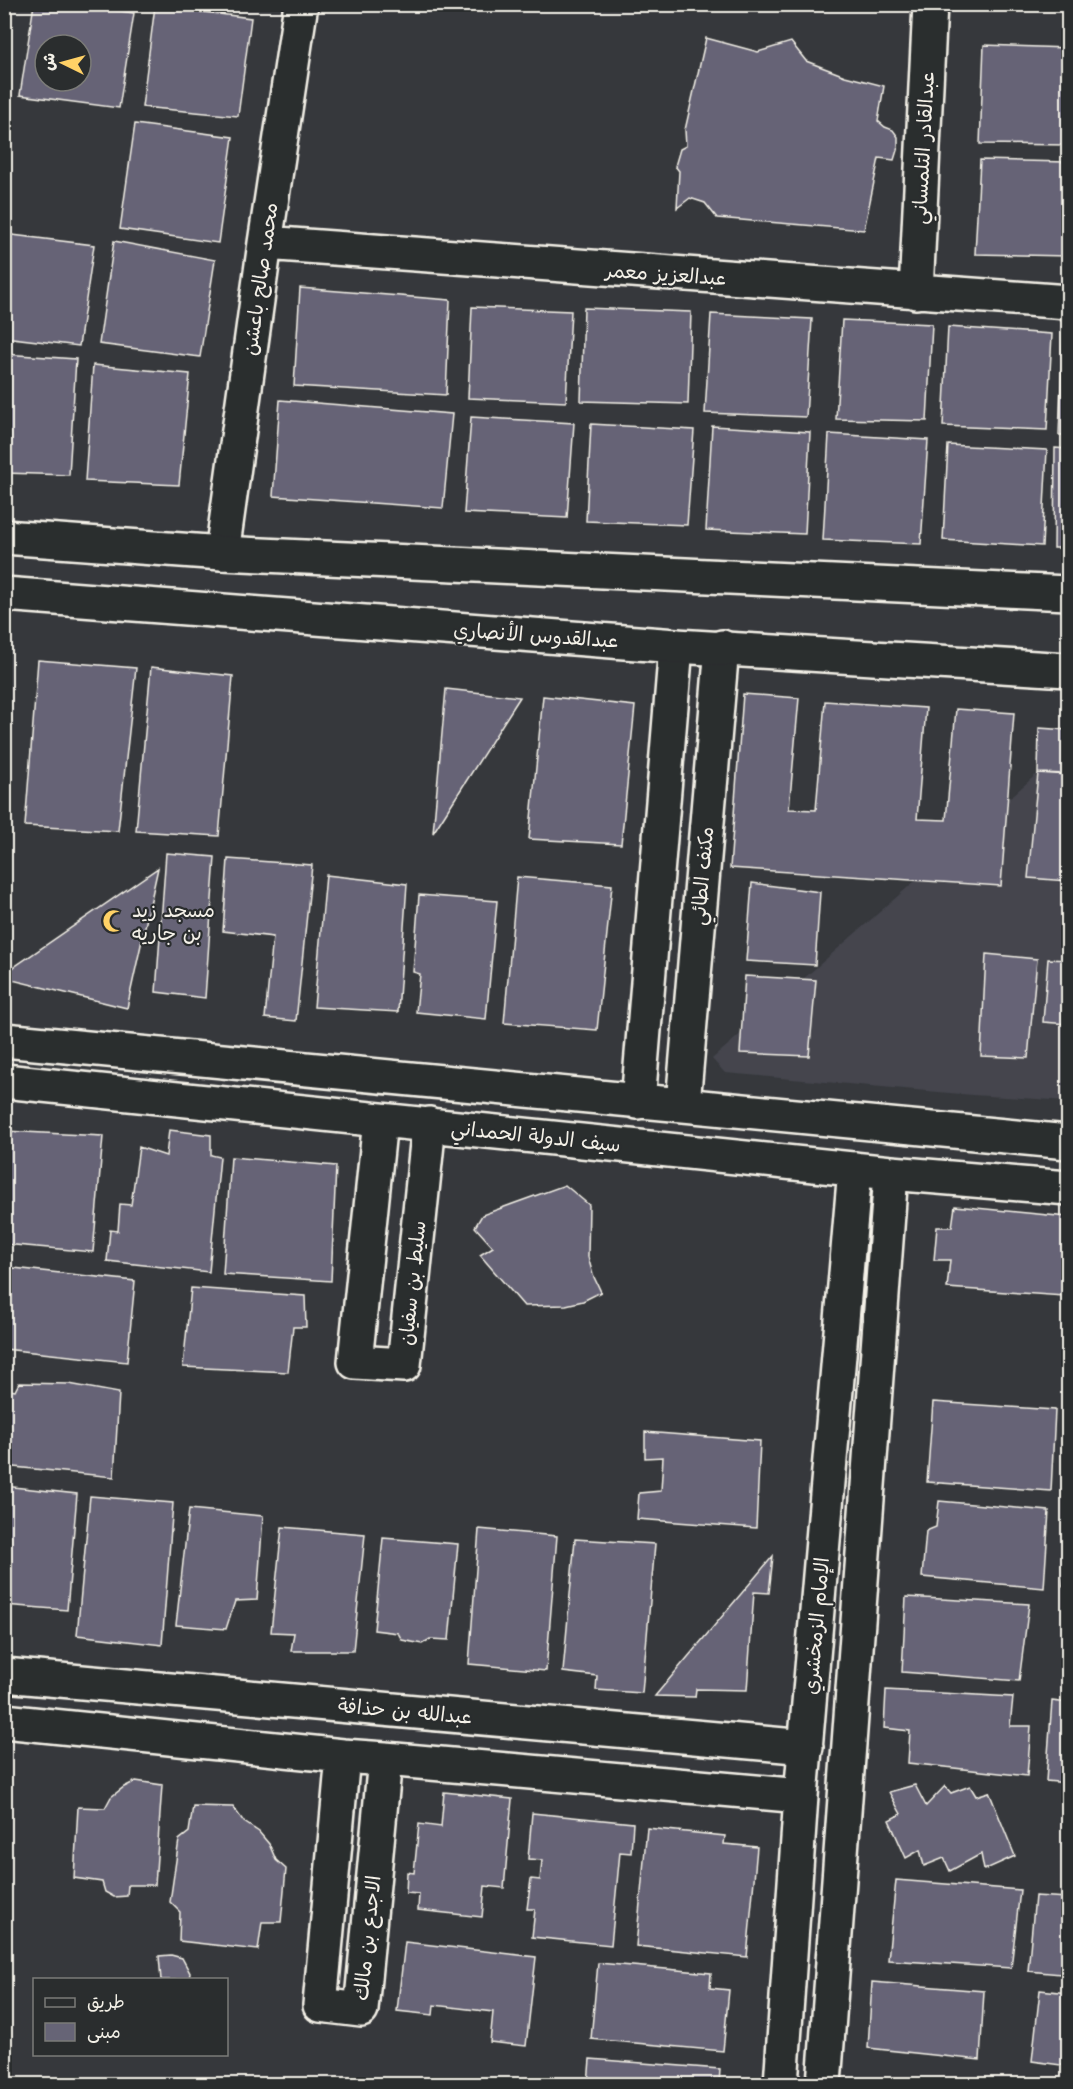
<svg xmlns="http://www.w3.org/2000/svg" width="1073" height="2089" font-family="'Comic Neue','Playpen Sans Arabic',sans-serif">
<rect width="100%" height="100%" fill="#36383c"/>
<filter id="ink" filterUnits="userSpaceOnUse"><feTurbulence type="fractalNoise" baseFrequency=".0167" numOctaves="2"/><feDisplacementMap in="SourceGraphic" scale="12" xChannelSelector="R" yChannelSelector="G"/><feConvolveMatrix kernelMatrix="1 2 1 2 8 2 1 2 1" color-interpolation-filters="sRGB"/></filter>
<g filter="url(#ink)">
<path fill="#44454d" d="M1038,773L1068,775V1101L972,1095L725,1073L712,1059Z"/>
<path fill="#666476" stroke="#f4f1e8" stroke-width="1.5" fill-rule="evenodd" d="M34,4H71L134,13L119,108L20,95ZM45,45H81V81H45Z
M155,6L251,18L238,116L142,107Z
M706,38L758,52L791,42L806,61L845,76L884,86L878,121L885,127L893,130L898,137V147L894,160L879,158L864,230L717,218L705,203L690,198L677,208L679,171L675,166L680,149L686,146L685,130Z
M984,45L1068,48V145L980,144Z
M135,124L233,137L218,243L120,229Z
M980,160L1068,162V256L975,254Z
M4,234L94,245L79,346L4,337Z
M114,241L215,260L200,357L99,344Z
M300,288L450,300L446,395L294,386Z
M472,307L571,311L566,402L468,398Z
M584,308L691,312L688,404L581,401Z
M711,314L812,319L806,417L705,413Z
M842,320L932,324L927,421L836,419Z
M948,327L1052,334L1047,430L943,426Z
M1063,333L1068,334V435H1059Z
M4,354L76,359L69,475L4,473Z
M93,365L190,374L179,485L85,481Z
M280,400L452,414L443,508L273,496Z
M471,417L574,423L567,518L464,513Z
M591,424L694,430L687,525L586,521Z
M712,426L810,432L805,534L706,530Z
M829,434L928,440L921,544L823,540Z
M948,445L1047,450L1042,546L943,540Z
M1055,448L1068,449V548H1054Z
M38,660L136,668L118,831L25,826Z
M151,667L233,676L219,836L136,831Z
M446,689L520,697L433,833Z
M743,694L799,698L789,809L816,810L825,701L926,708L917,819L946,820L956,709L1014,713L1001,886L730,868Z
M543,696L635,706L621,844L529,839Z
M1039,728L1068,730V774L1038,773Z
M1038,773L1068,775V881L1028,878Z
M166,853L215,857L205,998L156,992Z
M228,859L312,865L296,1021L265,1018L273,937L223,931Z
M158,868L127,1008L4,978V974Z
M326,875L407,884L398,1012L314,1007Z
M517,877L612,885L597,1030L504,1023Z
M752,883L820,892L815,965L746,961Z
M419,895L497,901L486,1019L416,1012L420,974L413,972Z
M986,954L1037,959L1028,1058L981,1056Z
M1048,959L1068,960V1024L1043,1022Z
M745,976L816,980L809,1056L740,1053Z
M169,1130L211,1135V1155L220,1157L209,1272L107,1261L110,1230L118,1231L120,1204L131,1205L139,1147L166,1156Z
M4,1131L103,1136L93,1252L4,1244Z
M231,1157L336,1166L331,1281L223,1274Z
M565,1185L589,1205L588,1257L593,1275L601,1292L583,1301L566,1305L524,1306L480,1255L493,1247L475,1227L482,1215Z
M955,1206L1068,1217L1064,1296L947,1288L950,1260H934L937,1227H952Z
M4,1267L135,1281L127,1362L4,1349Z
M191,1288L305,1296L306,1327H293L288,1372L183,1367Z
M19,1383L69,1384L119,1393L114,1477L4,1466V1389L15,1391Z
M933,1402L1055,1410L1051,1491L927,1482Z
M645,1432L760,1441L756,1528L637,1519L639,1493L661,1491L663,1457L645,1458Z
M4,1486L77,1494L67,1610L4,1605Z
M90,1496L173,1503L162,1645L77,1635Z
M939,1501L1049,1511L1044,1588L922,1577L926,1531L936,1527Z
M189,1509L263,1516L257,1600L235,1601L226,1629L176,1625Z
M1068,1512V1587L1063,1586Z
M282,1527L365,1534L353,1651H291L294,1633L271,1632Z
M479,1529L557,1536L546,1671L469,1664Z
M383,1538L458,1544L449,1640L430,1639L422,1644L402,1640L398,1633L374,1630Z
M575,1539L655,1544L642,1693L596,1690L597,1676L563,1672Z
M773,1556L769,1593L754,1592L747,1690L696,1689L695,1697L655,1696Z
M906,1597L1029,1604L1019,1681L902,1672Z
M886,1690L1013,1697L1010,1726H1031L1027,1776L908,1763L910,1731L884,1728Z
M1052,1701L1068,1703V1783L1046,1781Z
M136,1781L162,1785L155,1885H128L127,1896L114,1897L105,1892L102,1882L74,1878L78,1807L105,1808L111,1797L124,1787Z
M915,1785L926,1806L945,1786L951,1793L970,1786L976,1796L989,1792L1015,1856L984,1870L981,1854L950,1871L944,1858L924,1866L920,1850L906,1858L889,1820L901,1814L889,1792Z
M444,1792L512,1799L504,1888L485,1886L482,1917L418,1910L419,1894L406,1893L407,1872L414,1873L419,1824L441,1827Z
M193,1806L233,1807L244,1822L259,1832L269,1844L276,1860L286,1869L281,1922H262L258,1950L179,1941L180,1912L170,1902L179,1840L189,1832Z
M532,1813L633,1823L631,1853L620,1852L611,1945L532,1937L535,1909H527L531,1879L540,1880L542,1860L528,1859Z
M647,1828L725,1836L724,1844L757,1847L747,1957L636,1946Z
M896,1880L1020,1890L1011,1968L888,1960Z
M1035,1896L1068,1898V1936L1064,1943L1061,1974L1028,1971Z
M405,1942L536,1957L526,2046L490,2042L493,2012L434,2005L433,2015L397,2011Z
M171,1955L182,1958L190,1973L189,1980H161L159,1956Z
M598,1963L711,1973L710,1988L729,1990L723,2051L591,2039Z
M872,1982L984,1991L980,2060L868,2048Z
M1040,1990L1068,1993V2066L1032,2061Z
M590,2059L720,2069L719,2084H588Z"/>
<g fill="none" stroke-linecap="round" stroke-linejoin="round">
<g stroke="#f4f1e8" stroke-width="38">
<path id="minor" d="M265,243L1068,302
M916,292L930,4
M222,553L265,243L301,4
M4,1040L1068,1142
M4,1081L891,1173L1068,1188
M638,1102L676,646
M683,1104L722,647
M380,1120L355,1362L404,1365L429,1124
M4,1675L806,1747
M4,1721L343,1756L385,1759L801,1796
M343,1756L320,2005L361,2010L385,1759
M781,2084L801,1796L855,1169
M824,2084L891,1173"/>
</g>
<g stroke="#f4f1e8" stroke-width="38">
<path id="tertiary" d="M4,537L222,553L1068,593
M4,594L676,646L1068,670"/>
</g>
<use href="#minor" stroke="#2a2d2e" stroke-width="33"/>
<use href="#tertiary" stroke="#2a2d2e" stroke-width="33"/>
</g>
</g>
<defs>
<g id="mosque-bare" transform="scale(1.8)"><path d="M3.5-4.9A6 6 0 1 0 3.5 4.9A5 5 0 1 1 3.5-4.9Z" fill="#ffd166" stroke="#2a2d2e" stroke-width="2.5" paint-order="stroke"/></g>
</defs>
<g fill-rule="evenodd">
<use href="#mosque-bare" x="114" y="921"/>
</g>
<g text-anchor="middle" stroke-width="4.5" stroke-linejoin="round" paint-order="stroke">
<g font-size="20" fill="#f4f1e8" stroke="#2a2d2e">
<text transform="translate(923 148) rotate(-87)" y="7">عبدالقادر التلمساني</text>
<text transform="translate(666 274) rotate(4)" y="7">عبدالعزيز معمر</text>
<text transform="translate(260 279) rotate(-82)" y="7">محمد صالح باعشن</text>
<text transform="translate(536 635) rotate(4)" y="7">عبدالقدوس الأنصاري</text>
<text transform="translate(702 876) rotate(-85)" y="7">مكنف الطائي</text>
<text transform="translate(536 1136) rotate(6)" y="7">سيف الدولة الحمداني</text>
<text transform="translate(412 1283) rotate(-84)" y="7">سليط بن سفيان</text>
<text transform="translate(816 1626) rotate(-85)" y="7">الإمام الزمخشري</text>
<text transform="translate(405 1711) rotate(5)" y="7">عبدالله بن حذافة</text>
<text transform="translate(367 1938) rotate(-84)" y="7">الاجدع بن مالك</text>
</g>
<g font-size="20" fill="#f4f1e8" stroke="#2a2d2e" text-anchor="start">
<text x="132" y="917">مسجد زيد<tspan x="132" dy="23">بن جاريه</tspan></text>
</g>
</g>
<rect width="1073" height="2089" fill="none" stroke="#2a2d2e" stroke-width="24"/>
<rect x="12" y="12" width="1049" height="2065" fill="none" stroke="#f4f1e8" stroke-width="2" filter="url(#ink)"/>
<rect x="33" y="1978" width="195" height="78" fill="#2a2d2e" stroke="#7b7b78" stroke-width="1.5"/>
<rect x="45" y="1998" width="30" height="9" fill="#2a2d2e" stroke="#7b7b78" stroke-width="1.5"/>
<text x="87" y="2008" font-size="18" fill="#f4f1e8">طريق</text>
<rect x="45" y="2023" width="30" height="18" fill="#666476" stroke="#7b7b78" stroke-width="1.5"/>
<text x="87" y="2038" font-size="18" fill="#f4f1e8">مبنى</text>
<g transform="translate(63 63) rotate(275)"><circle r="28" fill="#2a2d2e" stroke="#7b7b78" stroke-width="1.5"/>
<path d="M0-4.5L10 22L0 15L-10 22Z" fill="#ffd166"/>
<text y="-9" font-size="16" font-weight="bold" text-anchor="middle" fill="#f4f1e8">ش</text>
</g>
</svg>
